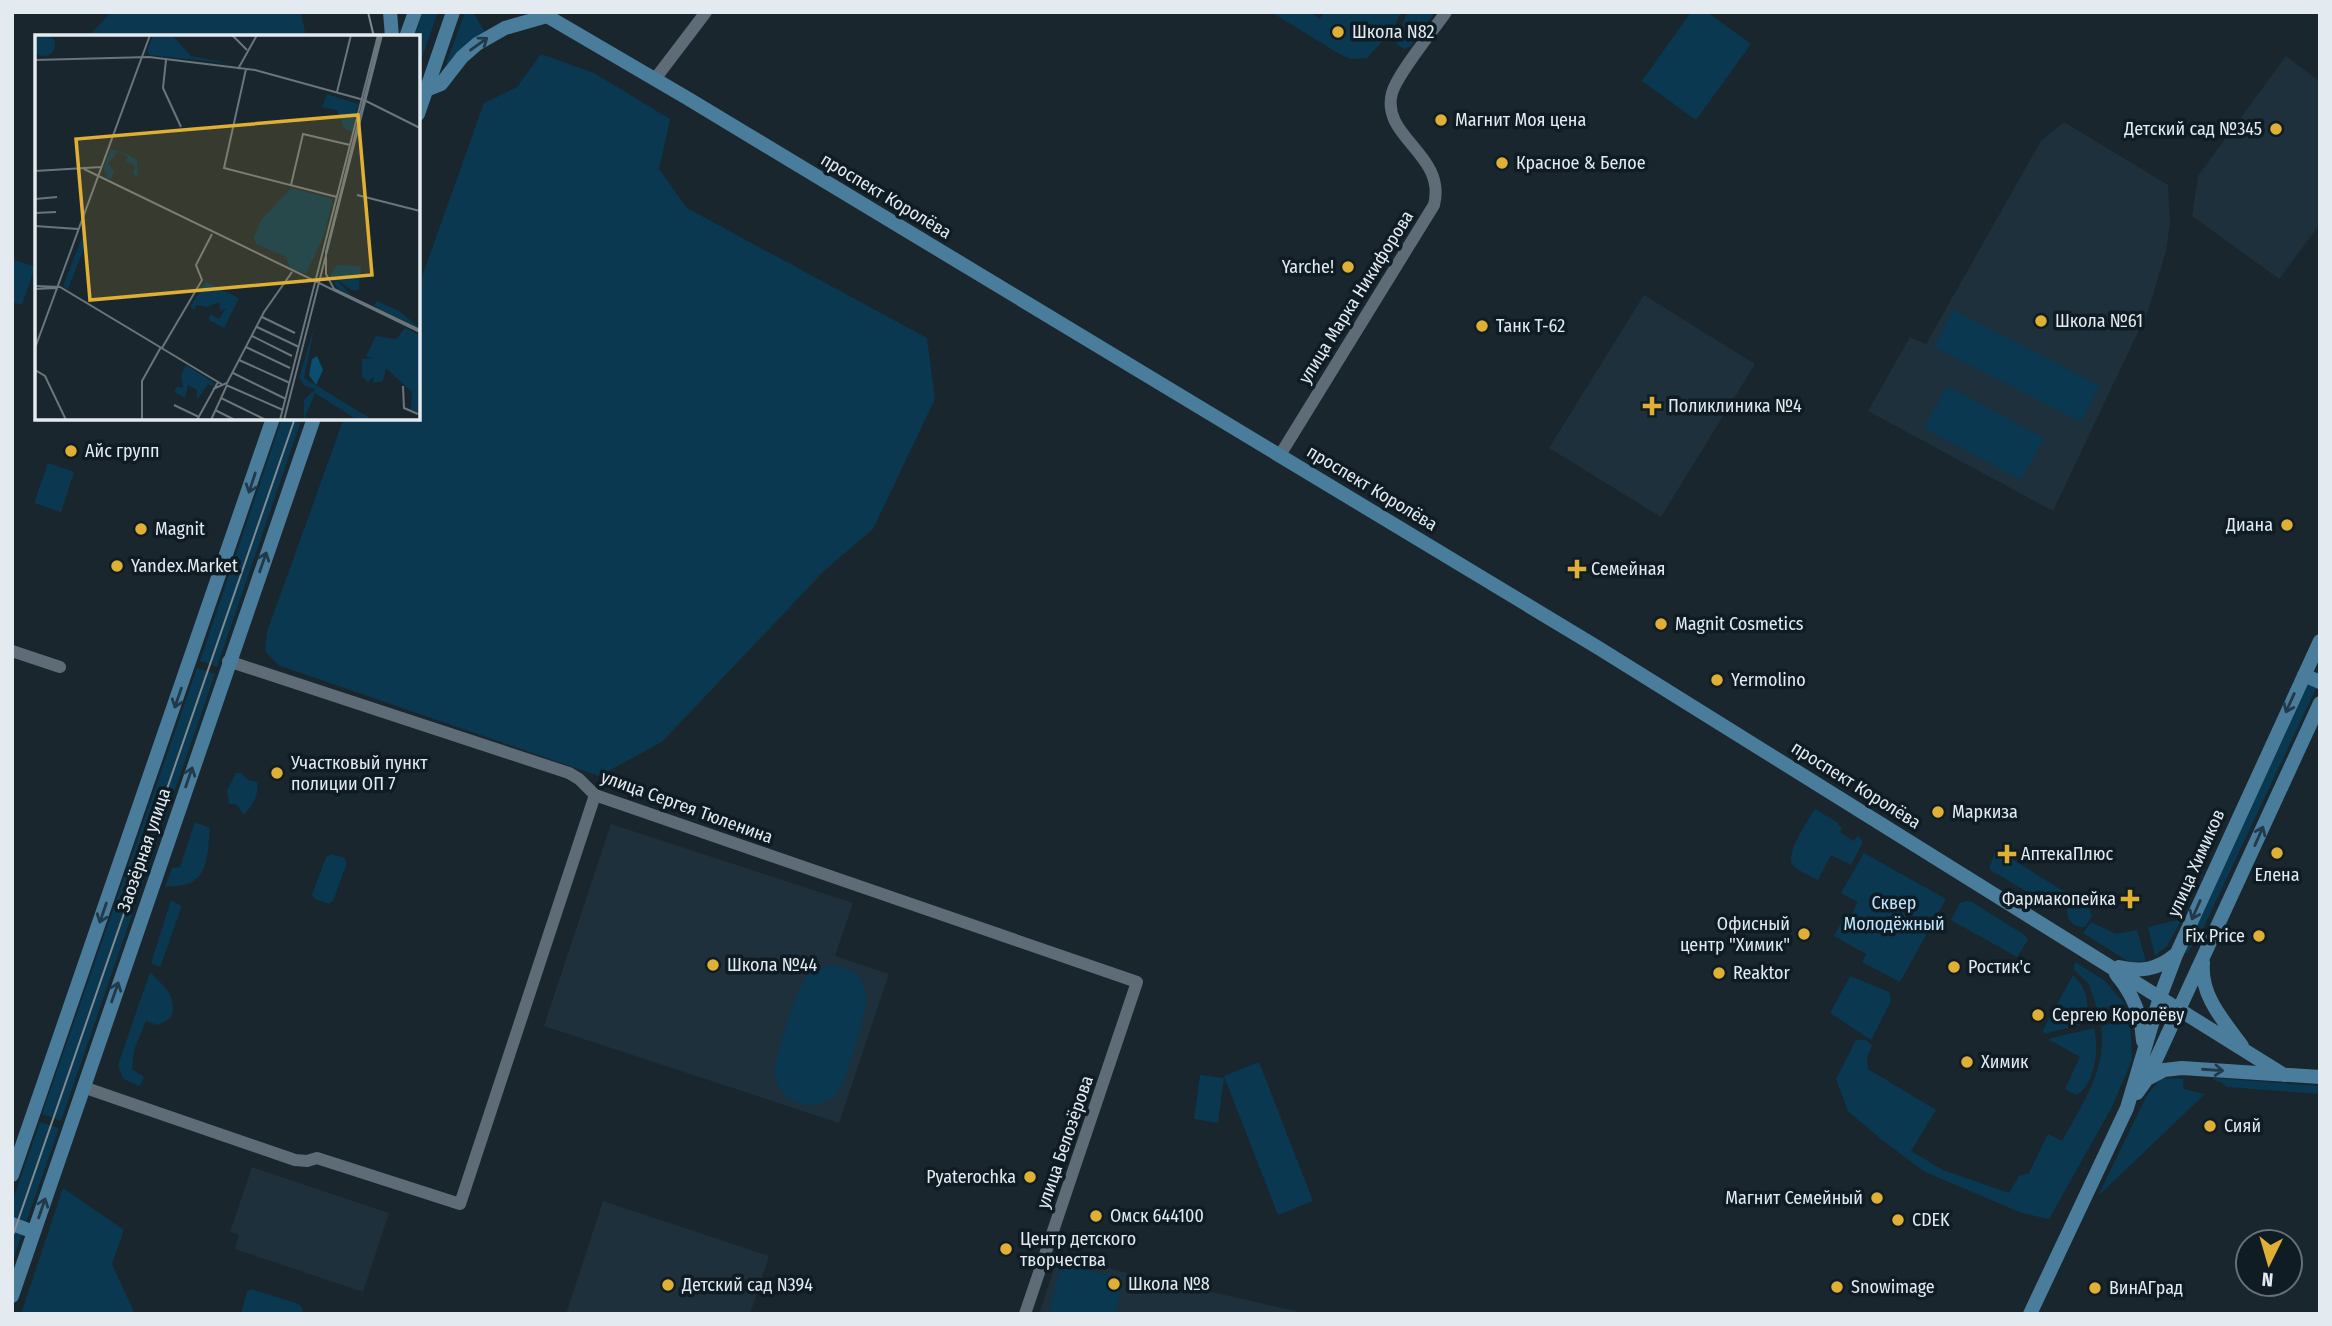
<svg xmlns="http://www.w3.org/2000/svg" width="2332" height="1326" font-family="'Fira Sans Condensed',sans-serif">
<rect width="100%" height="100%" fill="#19262e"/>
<path fill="#1d303c" d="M2286,56L2320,82V224L2279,279L2192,216L2198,176Z
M2064,122L2168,185L2170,222L2166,251L2148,311L2053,511L1868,411L1910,337L1926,344L2041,141Z
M1644,295L1755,364L1661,517L1549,448Z
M611,824L853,903L835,956L889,974L839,1123L544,1026Z
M252,1167L389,1213L363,1292L235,1249L239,1235L230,1232Z
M603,1201L769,1256L750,1314H566Z
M1058,1257L1300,1312V1314H1039Z"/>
<path fill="#093850" d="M111,12H301L306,37H92L91,34Z
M423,12H438L418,69V37H414Z
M465,12H473L485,32L454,56L445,67Z
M1271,12H1310L1320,19L1324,12H1401L1392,31L1367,58L1351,59L1341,55Z
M1407,12H1435L1411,46L1404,49L1396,44Z
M1691,12H1707L1751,44L1696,120L1642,81Z
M541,54L594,73L670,119L659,169L687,208L927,338L935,399L873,529L824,571L662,742L599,776L278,665L265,651L267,632L344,418H418V288L484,103L517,87Z
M12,259L35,267L22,305L12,302Z
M1953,310L2100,386L2081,422L1934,347Z
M1947,386L2044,438L2021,480L1924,428Z
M282,418H302L217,667L200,661Z
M48,463L74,472L61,512L34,503Z
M197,668L215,674L61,1121L42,1114Z
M2308,684L2317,687L2313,695L2198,939L2186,954L2185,951Z
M236,773H242L248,780L257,782C259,796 253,804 244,815L236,804H229L227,790Z
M1815,809L1838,823V825L1842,828L1840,832L1853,841L1858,836L1863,842L1851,865L1831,855L1818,880C1811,876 1799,872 1793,865C1784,855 1809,819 1815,809Z
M195,822L210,828C208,847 209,877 188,884C181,886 172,886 165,887L172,868L180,867Z
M1996,849L2089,907L2092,916L2085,927C2072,928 2066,919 2067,907L2038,890L2034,896L1989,869Z
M1864,853L1946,899L1900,982L1862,962L1866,954L1834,936L1844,918L1849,919L1858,902L1841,893Z
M332,854L344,858L347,863L333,901L329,904L315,899L312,895L326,857Z
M171,900L182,906L160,967L151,963Z
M1966,901L1972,902L2026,936L2028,940L2017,957L1951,920L1960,903Z
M2182,919L2167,946L2155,956L2148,927Z
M2091,922L2116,934L2137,930L2146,961L2129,962L2083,933Z
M2075,962L2104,980L2125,1004L2097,1009L2089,984L2074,970Z
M830,965C883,971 865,1014 854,1048C849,1063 846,1082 836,1094C825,1106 806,1108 792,1100C783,1095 776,1085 775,1074C773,1061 797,987 806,977C812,970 821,968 830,965Z
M150,972C165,988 178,995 171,1018L158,1025L146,1021L134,1050L132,1069L144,1077L140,1086L123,1079L118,1065Z
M2073,975C2088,990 2089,1002 2086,1023L2044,1034L2043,1030Z
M1850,976L1889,992L1891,1001L1871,1040L1830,1013Z
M2130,1019L2132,1060L2112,1107L2049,1219L2022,1213L1925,1172L1882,1140L1848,1111L1836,1079L1856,1040H1866L1872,1045L1867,1057L1868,1069L1936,1110L1911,1151L1943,1170L2009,1193L2019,1176L2029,1173L2048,1134L2062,1141C2081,1106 2108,1068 2101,1026Z
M2094,1028C2099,1048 2096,1084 2076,1095L2065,1089L2080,1057L2048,1039Z
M1259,1062L1313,1201L1278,1215L1224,1076Z
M1200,1075L1224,1078L1218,1123L1194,1119Z
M2166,1078L2184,1079L2183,1089L2205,1094L2098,1196L2147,1095L2160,1080Z
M2214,1078L2320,1086V1094L2227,1087L2221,1082L2213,1080Z
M40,1122L59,1128L12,1263V1202Z
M63,1188L124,1230L112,1264L135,1314H21Z
M1061,1264L1123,1279L1115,1314H1049Z
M251,1289L299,1304L303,1309L301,1314H241L247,1292Z"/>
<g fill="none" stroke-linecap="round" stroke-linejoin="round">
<path stroke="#5d6c76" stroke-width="12" d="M655,79L706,12
M1280,455L1434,205C1447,154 1380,137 1392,93C1397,74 1433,31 1446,12
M12,651L60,667
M228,661L569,773L579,779L595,795L1137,982L1025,1314
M83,1087L295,1160L307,1161L317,1158L460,1204L595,795"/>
<path stroke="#4a7d9c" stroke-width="14" d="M390,12L392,37
M540,12L687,98L1597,647L2284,1075
M406,37L415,12
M426,90L441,84L462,57L477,44L505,28L547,16
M418,114L453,12
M2304,675L2320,682
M2203,963C2200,996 2224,1021 2242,1046
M2119,967C2141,972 2157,970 2175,955
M2116,974C2133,994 2142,1015 2143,1041
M2147,1079L2164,1070L2182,1068L2320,1077
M2137,1093L2147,1079L2320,703
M12,1175L273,418
M12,1224L34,1232
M12,1296L314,418
M2030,1314L2127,1108L2160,997L2176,955L2320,641"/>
<path stroke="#818b92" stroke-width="2" d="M368,12L374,37
M12,1238L295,418"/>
</g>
<defs><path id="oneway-shaft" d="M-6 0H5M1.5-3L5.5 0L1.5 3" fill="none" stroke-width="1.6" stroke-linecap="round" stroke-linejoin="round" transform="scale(1.75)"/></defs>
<g stroke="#213948">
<use href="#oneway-shaft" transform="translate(479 44) rotate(-36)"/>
<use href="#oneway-shaft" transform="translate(252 483) rotate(108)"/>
<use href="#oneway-shaft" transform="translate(263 562) rotate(-71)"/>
<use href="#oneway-shaft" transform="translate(178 698) rotate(109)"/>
<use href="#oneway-shaft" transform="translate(2290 703) rotate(114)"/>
<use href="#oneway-shaft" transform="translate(189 777) rotate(-71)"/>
<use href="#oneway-shaft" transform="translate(2259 836) rotate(-66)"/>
<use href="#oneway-shaft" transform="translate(2196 910) rotate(114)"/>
<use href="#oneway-shaft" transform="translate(103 913) rotate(109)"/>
<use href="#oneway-shaft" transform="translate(115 992) rotate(-71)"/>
<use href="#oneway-shaft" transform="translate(2213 1070) rotate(4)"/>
<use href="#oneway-shaft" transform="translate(42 1208) rotate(-71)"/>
</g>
<g fill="#dfb034" stroke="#0f1c24" stroke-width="2.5">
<circle cx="1338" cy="32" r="7"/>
<circle cx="1441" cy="120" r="7"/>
<circle cx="2276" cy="129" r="7"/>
<circle cx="1502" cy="163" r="7"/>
<circle cx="1348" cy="267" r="7"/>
<circle cx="2041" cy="321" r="7"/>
<circle cx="1482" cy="326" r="7"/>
<path d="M1648.5 395.5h7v7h7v7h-7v7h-7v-7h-7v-7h7z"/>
<circle cx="71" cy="451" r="7"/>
<circle cx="2287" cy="525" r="7"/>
<circle cx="141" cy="529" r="7"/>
<circle cx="117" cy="566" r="7"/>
<path d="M1573.5 558.5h7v7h7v7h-7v7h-7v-7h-7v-7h7z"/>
<circle cx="1661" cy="624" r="7"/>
<circle cx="1717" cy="680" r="7"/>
<circle cx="277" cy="773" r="7"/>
<circle cx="1938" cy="812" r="7"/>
<circle cx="2277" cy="853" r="7"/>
<path d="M2003.5 843.5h7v7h7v7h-7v7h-7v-7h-7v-7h7z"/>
<path d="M2126.5 888.5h7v7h7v7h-7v7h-7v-7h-7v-7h7z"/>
<circle cx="1804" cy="934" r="7"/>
<circle cx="2259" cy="936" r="7"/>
<circle cx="713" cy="965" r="7"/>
<circle cx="1954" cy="967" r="7"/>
<circle cx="1719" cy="973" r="7"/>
<circle cx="2038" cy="1015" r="7"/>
<circle cx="1967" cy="1062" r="7"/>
<circle cx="2210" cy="1126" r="7"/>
<circle cx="1030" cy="1177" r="7"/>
<circle cx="1877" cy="1198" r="7"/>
<circle cx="1096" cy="1216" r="7"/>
<circle cx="1898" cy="1220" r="7"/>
<circle cx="1006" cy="1249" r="7"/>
<circle cx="1114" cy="1284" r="7"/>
<circle cx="668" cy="1285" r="7"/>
<circle cx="1837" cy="1287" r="7"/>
<circle cx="2095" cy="1288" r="7"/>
</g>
<g text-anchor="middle" stroke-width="7" stroke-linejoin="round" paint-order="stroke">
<g font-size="18" fill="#e3ebf1" stroke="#0f1c24" text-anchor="start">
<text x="1352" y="38">Школа N82</text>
<text x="1455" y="126">Магнит Моя цена</text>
<text x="2262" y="135" text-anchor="end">Детский сад №345</text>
<text x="1516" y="169">Красное &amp; Белое</text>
<text x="1334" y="273" text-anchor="end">Yarche!</text>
<text x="2055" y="327">Школа №61</text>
<text x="1496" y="332">Танк Т-62</text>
<text x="1668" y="412">Поликлиника №4</text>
<text x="85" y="457">Айс групп</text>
<text x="2273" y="531" text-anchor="end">Диана</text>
<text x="155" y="535">Magnit</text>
<text x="131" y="572">Yandex.Market</text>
<text x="1591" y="575">Семейная</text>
<text x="1675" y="630">Magnit Cosmetics</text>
<text x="1731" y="686">Yermolino</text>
<text x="291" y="769">Участковый пункт<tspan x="291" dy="21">полиции ОП 7</tspan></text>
<text x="1952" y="818">Маркиза</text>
<text x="2021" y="860">АптекаПлюс</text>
<text x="2277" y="881" text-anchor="middle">Елена</text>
<text x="2116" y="905" text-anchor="end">Фармакопейка</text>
<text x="1790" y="930" text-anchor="end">Офисный<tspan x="1790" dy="21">центр "Химик"</tspan></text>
<text x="2245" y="942" text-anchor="end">Fix Price</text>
<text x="727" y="971">Школа №44</text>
<text x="1968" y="973">Ростик'с</text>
<text x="1733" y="979">Reaktor</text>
<text x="2052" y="1021">Сергею Королёву</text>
<text x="1981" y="1068">Химик</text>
<text x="2224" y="1132">Сияй</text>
<text x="1016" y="1183" text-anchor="end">Pyaterochka</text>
<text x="1863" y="1204" text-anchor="end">Магнит Семейный</text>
<text x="1110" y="1222">Омск 644100</text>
<text x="1912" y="1226">CDEK</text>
<text x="1020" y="1245">Центр детского<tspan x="1020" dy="21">творчества</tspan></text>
<text x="1128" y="1290">Школа №8</text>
<text x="682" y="1291">Детский сад N394</text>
<text x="1851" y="1293">Snowimage</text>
<text x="2109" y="1294">ВинАГрад</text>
</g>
<g font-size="18" fill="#e3ebf1" stroke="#0f1c24">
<text transform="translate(886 196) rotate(31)" y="6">проспект Королёва</text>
<text transform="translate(1356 297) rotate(-58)" y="6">улица Марка Никифорова</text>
<text transform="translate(1372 488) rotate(31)" y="6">проспект Королёва</text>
<text transform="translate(1856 785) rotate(32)" y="6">проспект Королёва</text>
<text transform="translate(687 807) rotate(20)" y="6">улица Сергея Тюленина</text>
<text transform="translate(144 850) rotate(-71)" y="6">Заозёрная улица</text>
<text transform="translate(2196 863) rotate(-66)" y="6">улица Химиков</text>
<text transform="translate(1065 1142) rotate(-71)" y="6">улица Белозёрова</text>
</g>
<g font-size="18" fill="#bee5ff" stroke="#0f1c24">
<text x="1894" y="909">Сквер<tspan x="1894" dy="21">Молодёжный</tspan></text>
</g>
</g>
<g transform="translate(35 35)">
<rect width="385" height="385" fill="#19262e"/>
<path d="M-2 10a11 11 0 1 1 22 0a11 11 0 1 1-22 0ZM118,0H137L156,21L199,29L115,20L112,16ZM292,59L323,69L317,97L309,93L302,75L287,72ZM76,114L92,119L102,125L103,142L98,139L100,131L91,126L93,121L82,117L73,129L79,137L76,144L69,141H73L68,134ZM256,153L298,164L289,201L271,239L255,233L251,222L221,209L219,202L226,185ZM47,202L51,208L33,254L28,251ZM302,230L326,231L324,255H316L300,243L316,260L302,253L295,240ZM171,247L204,263L189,293L174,285L175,279L184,284L191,273L185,276L184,267L172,272L161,270L160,275L155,272ZM342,266L364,276L385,293L344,274L339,270ZM280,289L269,343L338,385H322L280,358L269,385V365L280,354L270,351L264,343ZM370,293L385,300L383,377L376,375L377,357L351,333L348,346L338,348L339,341L333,347L327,341V324L337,323L331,321L341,301L361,304ZM151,330L179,348L169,367L177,351L173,349L162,365V355L153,350L150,363L139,357L142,351L148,353L146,340Z" fill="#093850"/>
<path d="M282,321L288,335L281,350L274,340L277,324Z" fill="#0a4f71"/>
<path fill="none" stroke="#6a757c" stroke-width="2" d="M197,0L212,15M345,0L291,217V239L299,254L385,295M0,25L114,22L220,35L329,65L385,93M131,25L128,53L146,92M203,34L222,0M211,34L189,133L302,162M302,57L316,0M49,134L385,297M0,136L66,132M256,150L268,99L315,110M322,160L385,176M0,164L22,162M0,178L21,177M0,191L43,194M0,251L25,252L188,350M0,254L21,253M227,282L260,298M222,292L264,312M217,301L257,321M211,312L255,333M0,313L115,0M127,313L167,245L161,230L177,199M204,325L255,348M0,335L10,341L31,385M198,338L251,364M191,350L248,375M368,351L369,373L383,379M178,354L192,348L229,277L257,237M186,363L231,385M139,370L164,382M180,375L200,385M107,385V346L126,312M162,385L183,347M176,385L192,350M245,385L343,0M249,385L347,0"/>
<path fill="#dfb034" fill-opacity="0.15" stroke="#dfb034" stroke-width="3.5" d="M323,80L337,240L55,265L41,104Z"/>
<rect width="385" height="385" fill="none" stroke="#e3ebf1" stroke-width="3.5"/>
</g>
<rect width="2332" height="1326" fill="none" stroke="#e3ebf1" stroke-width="28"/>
<g transform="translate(2269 1263) rotate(185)"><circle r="33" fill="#0f1c24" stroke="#646f76" stroke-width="2"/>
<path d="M0-5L12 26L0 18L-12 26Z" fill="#dfb034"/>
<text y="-10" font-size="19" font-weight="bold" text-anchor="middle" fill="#e3ebf1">N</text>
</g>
</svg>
